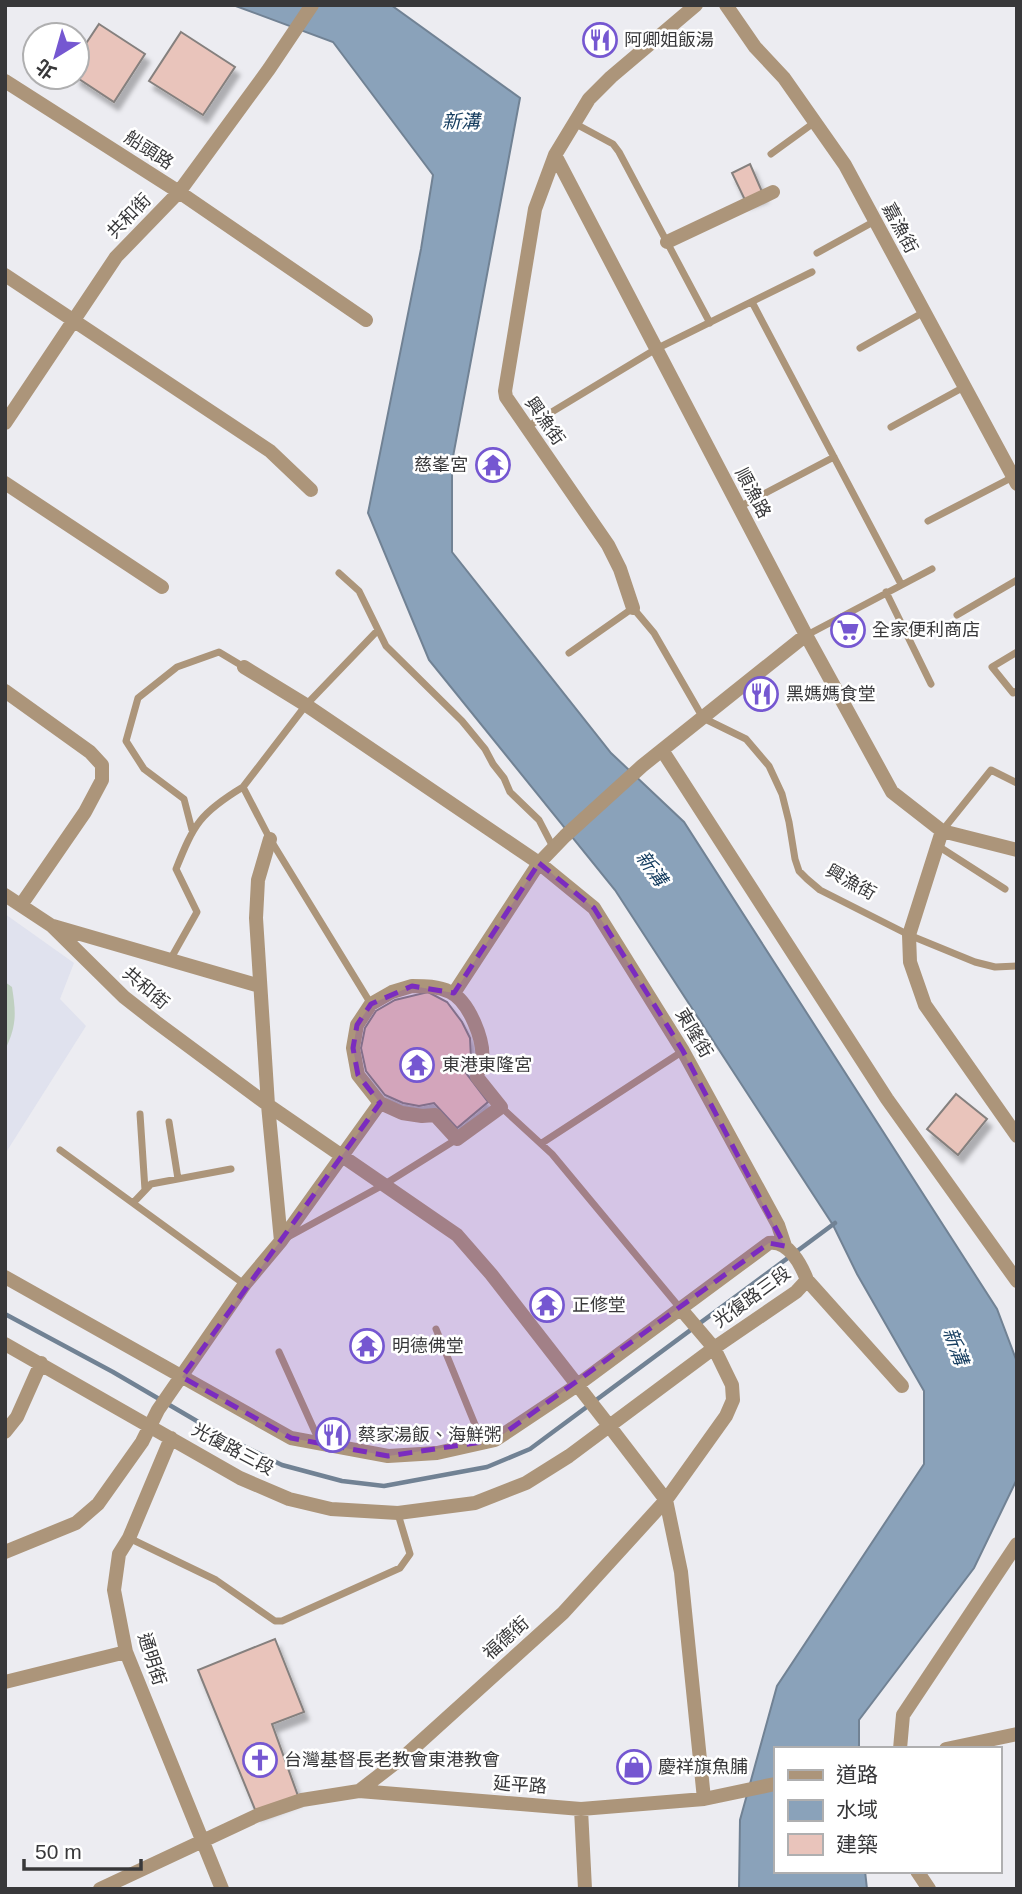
<svg xmlns="http://www.w3.org/2000/svg" width="1022" height="1894" font-family="Helvetica,'Noto Sans TC',sans-serif">
<defs>
<filter id="shadow"><feDropShadow dx="4.5" dy="8" stdDeviation="2" flood-color="#0004"/></filter>
</defs>
<rect width="100%" height="100%" fill="#ececf1"/>
<path fill="#e0e2ee" d="M5,914L74,963L60,999L86,1026L5,1154Z"/>
<path fill="#bfd0c0" d="M5,982L12,987C16,1013 17,1025 5,1050Z"/>
<path fill="#8aa2ba" stroke="#718294" stroke-width="2" d="M233,5H391L520,98L452,462V552L611,753L684,822L997,1309L1017,1362V1479L974,1568L859,1720V1749H775V1871H865L867,1889H739L740,1820L777,1686L924,1464V1391L857,1274L833,1225L615,890L429,660L368,513L421,249L433,175L333,42Z"/>
<g fill="none" stroke-linecap="round" stroke-linejoin="round">
<path stroke="#718294" stroke-width="4.5" d="M5,1314L113,1372L219,1434L282,1465L342,1481L384,1486L487,1467L530,1449L835,1223"/>
</g>
<path fill="#e9c4bb" stroke="#85807e" stroke-width="2" filter="url(#shadow)" d="M99,24L145,54L114,102L76,77L77,57Z
M181,32L235,67L203,115L149,81Z
M750,164L763,194L745,200L732,173Z
M428,992L447,1002L462,1022L470,1038L471,1059L466,1073L488,1102L457,1128L434,1103L419,1106L403,1103L385,1095L366,1071L361,1048L365,1028L376,1011L395,1000Z
M956,1094L987,1119L958,1155L927,1129Z
M275,1639L304,1712L272,1724L298,1796L256,1812L198,1670Z"/>
<g fill="none" stroke-linecap="round" stroke-linejoin="round">
<path stroke="#ac957a" stroke-width="7" d="M574,123L613,144L619,152L710,323
M771,154L815,122
M817,253L875,221
M752,302L901,584
M860,348L924,312
M527,427L656,349L812,272
M891,427L964,387
M739,507L834,457
M928,521L1013,477
M339,573L359,591L386,646L462,721L485,749L493,764L504,778L510,792L539,820L553,847
M886,592L931,684
M957,615L1017,580
M807,635L932,569
M1017,652L992,667L1013,693L1017,691
M569,653L633,608L654,633L703,718L746,739L769,766L782,794L789,822L795,859L799,871L807,879L820,890L909,935L975,962L995,967L1017,966
M192,830L184,799L144,769L126,741L138,698L177,667L219,652L244,667
M942,831L991,770L1017,783
M938,846L1005,889
M170,960L197,912L176,869C194,824 200,813 243,787
M371,1004L270,839L243,787L306,705L378,630
M501,1107L552,1154L680,1308
M140,1114L145,1190
M169,1122L178,1179
M542,1143L683,1051
M60,1150L244,1284
M133,1203L151,1184L231,1169
M288,1237L385,1184L457,1139
M436,1329L483,1444
M279,1352L321,1445
M129,1538L216,1580L275,1621H282L400,1568L410,1554L398,1514"/>
<path stroke="#ac957a" stroke-width="14" d="M726,5L755,47L784,78L845,165L1017,484
M5,81L179,192L269,69L312,5
M555,155L806,635L892,792L942,831L1017,850
M667,242L773,192
M5,275L270,451L311,490
M5,423L116,257L179,192L366,320
M5,483L162,587
M633,608L620,569L608,545L506,397L505,391L535,209L555,155L589,99L611,77L696,5
M244,667L306,705L539,863L594,908L683,1051L778,1225L785,1246
M5,691L90,752L102,765V780L85,812L21,905
M662,750L887,1099L1017,1281
M942,831L909,935L910,962L925,1005L1017,1136
M270,839L258,880L256,918L268,1105L281,1241
M5,895L52,926L124,997L156,1022L268,1105L457,1235L491,1274L610,1427L666,1500L681,1572L704,1799
M53,926L260,986
M412,986C425,986 438,986 450,992C469,1001 485,1041 482,1061C481,1066 478,1071 477,1077L501,1107L457,1139L435,1115L422,1116L402,1113L380,1103L358,1075L353,1048L357,1025L371,1004L392,992Z
M454,993L539,863L565,836L642,766L806,635
M5,1277L291,1438L388,1456L437,1453L495,1440L576,1386L769,1243C788,1240 801,1264 807,1280L796,1292L714,1348L569,1456L526,1483L475,1503L398,1513L331,1509L289,1499L240,1478L5,1344
M807,1280L902,1386
M5,1432L17,1417L41,1363
M171,1438L129,1538L119,1554L114,1590L126,1652L222,1889
M5,1552L76,1523L98,1504L142,1442L158,1410L245,1284L281,1241L380,1103
M5,1682L126,1652
M900,1749L903,1715L1017,1544
M946,1749L1017,1734
M359,1791L407,1754L563,1613L666,1500L726,1416L733,1400L732,1385L714,1348L680,1308
M581,1809L585,1889
M917,1871L929,1889
M100,1889L258,1815L302,1800L359,1791L581,1809L704,1799L775,1784"/>
</g>
<path fill="#7b2cbf" fill-opacity="0.2" stroke="#7b2cbf" stroke-width="5" stroke-dasharray="14 9" stroke-linejoin="round" d="M539,863L594,908L683,1051L785,1246L769,1243L495,1440L388,1456L291,1438L182,1377L380,1103L358,1075L353,1048L357,1025L371,1004L412,986L454,993Z"/>
<defs>
<g id="restaurant-ring" transform="scale(1.75)"><circle r="9.5" fill="#fff" stroke="#7557d1" stroke-width="1.5"/><path d="M-5-6h1v4h1v-4h1v4h1v-4h1v5L-1.5 .5V6h-2V.5L-5-1ZM5-6V6H3V1.5H1.5Q1.5-4 5-6Z" fill="#7557d1"/></g>
<g id="temple-ring" transform="scale(1.75)"><circle r="9.5" fill="#fff" stroke="#7557d1" stroke-width="1.5"/><path d="M0-6L5-2H3V0L6.5 2.5H4V6H1.5V3h-3V6H-4V2.5H-6.5L-3 0V-2H-5Z" fill="#7557d1"/></g>
<g id="supermarket-ring" transform="scale(1.75)"><circle r="9.5" fill="#fff" stroke="#7557d1" stroke-width="1.5"/><path d="M-6-5.5h2.5l.6 2H6L4.5 2H-2.5L-4.4-4H-6ZM-1.5 3.2a1.3 1.3 0 1 0 .1 0ZM3 3.2a1.3 1.3 0 1 0 .1 0Z" fill="#7557d1"/></g>
<g id="church-ring" transform="scale(1.75)"><circle r="9.5" fill="#fff" stroke="#7557d1" stroke-width="1.5"/><path d="M-1.2-6h2.4v3.5h3.3v2.4h-3.3V6h-2.4V-.1h-3.3v-2.4h3.3Z" fill="#7557d1"/></g>
<g id="shop-ring" transform="scale(1.75)"><circle r="9.5" fill="#fff" stroke="#7557d1" stroke-width="1.5"/><path d="M-5-2.5h2.3a2.7 3.5 0 0 1 5.4 0H5L5.5 6h-11ZM-1.5-2.5h3a1.5 2.3 0 0 0-3 0Z" fill="#7557d1"/></g>
</defs>
<g fill-rule="evenodd">
<use href="#restaurant-ring" x="600" y="40"/>
<use href="#temple-ring" x="493" y="465"/>
<use href="#supermarket-ring" x="848" y="630"/>
<use href="#restaurant-ring" x="761" y="694"/>
<use href="#temple-ring" x="417" y="1065"/>
<use href="#temple-ring" x="547" y="1305"/>
<use href="#temple-ring" x="367" y="1346"/>
<use href="#restaurant-ring" x="333" y="1435"/>
<use href="#church-ring" x="260" y="1760"/>
<use href="#shop-ring" x="634" y="1767"/>
</g>
<g text-anchor="middle" stroke-width="5" stroke-linejoin="round" paint-order="stroke">
<g font-size="18" fill="#38383a" stroke="#fff" text-anchor="start">
<text x="624" y="46">阿卿姐飯湯</text>
<text x="468" y="471" text-anchor="end">慈峯宮</text>
<text x="872" y="636">全家便利商店</text>
<text x="786" y="700">黑媽媽食堂</text>
<text x="442" y="1071">東港東隆宮</text>
<text x="572" y="1311">正修堂</text>
<text x="392" y="1352">明德佛堂</text>
<text x="358" y="1441">蔡家湯飯、海鮮粥</text>
<text x="284" y="1766">台灣基督長老教會東港教會</text>
<text x="658" y="1773">慶祥旗魚脯</text>
</g>
<g font-size="18" fill="#38383a" stroke="#fff">
<text transform="translate(149 150) rotate(33)" y="6">船頭路</text>
<text transform="translate(129 216) rotate(-46)" y="6">共和街</text>
<text transform="translate(900 228) rotate(62)" y="6">嘉漁街</text>
<text transform="translate(545 421) rotate(55)" y="6">興漁街</text>
<text transform="translate(753 493) rotate(62)" y="6">順漁路</text>
<text transform="translate(851 882) rotate(29)" y="6">興漁街</text>
<text transform="translate(146 988) rotate(40)" y="6">共和街</text>
<text transform="translate(694 1033) rotate(59)" y="6">東隆街</text>
<text transform="translate(752 1297) rotate(-36)" y="6">光復路三段</text>
<text transform="translate(233 1449) rotate(28)" y="6">光復路三段</text>
<text transform="translate(506 1638) rotate(-42)" y="6">福德街</text>
<text transform="translate(152 1659) rotate(72)" y="6">通明街</text>
<text transform="translate(520 1785) rotate(4)" y="6">延平路</text>
</g>
<g font-size="19" font-style="italic" fill="#183f61" stroke="#fff">
<text x="461" y="128">新溝</text>
<text transform="translate(652 868) rotate(54)" y="7">新溝</text>
<text transform="translate(956 1346) rotate(70)" y="7">新溝</text>
</g>
</g>
<rect width="1022" height="1894" fill="none" stroke="#38383a" stroke-width="14"/>
<rect x="774" y="1747" width="228" height="126" fill="#ffffff" stroke="#afafb0" stroke-width="2"/>
<rect x="788" y="1770" width="35" height="10" fill="#ac957a" stroke="#afafb0" stroke-width="2"/>
<text x="836" y="1782" font-size="21" fill="#38383a">道路</text>
<rect x="788" y="1800" width="35" height="21" fill="#8aa2ba" stroke="#afafb0" stroke-width="2"/>
<text x="836" y="1817" font-size="21" fill="#38383a">水域</text>
<rect x="788" y="1834" width="35" height="21" fill="#e9c4bb" stroke="#afafb0" stroke-width="2"/>
<text x="836" y="1852" font-size="21" fill="#38383a">建築</text>
<g transform="translate(56 56) rotate(217)"><circle r="33" fill="#ffffff" stroke="#afafb0" stroke-width="2"/>
<path d="M0-5L12 26L0 18L-12 26Z" fill="#7557d1"/>
<text y="-10" font-size="19" font-weight="bold" text-anchor="middle" fill="#38383a">北</text>
</g>
<path d="M24 1859v10h117v-10" fill="none" stroke="#38383a" stroke-width="3.5"/>
<text x="35" y="1859" font-size="21" fill="#38383a" stroke="#ffffff" stroke-width="5" paint-order="stroke">50 m</text>
</svg>
